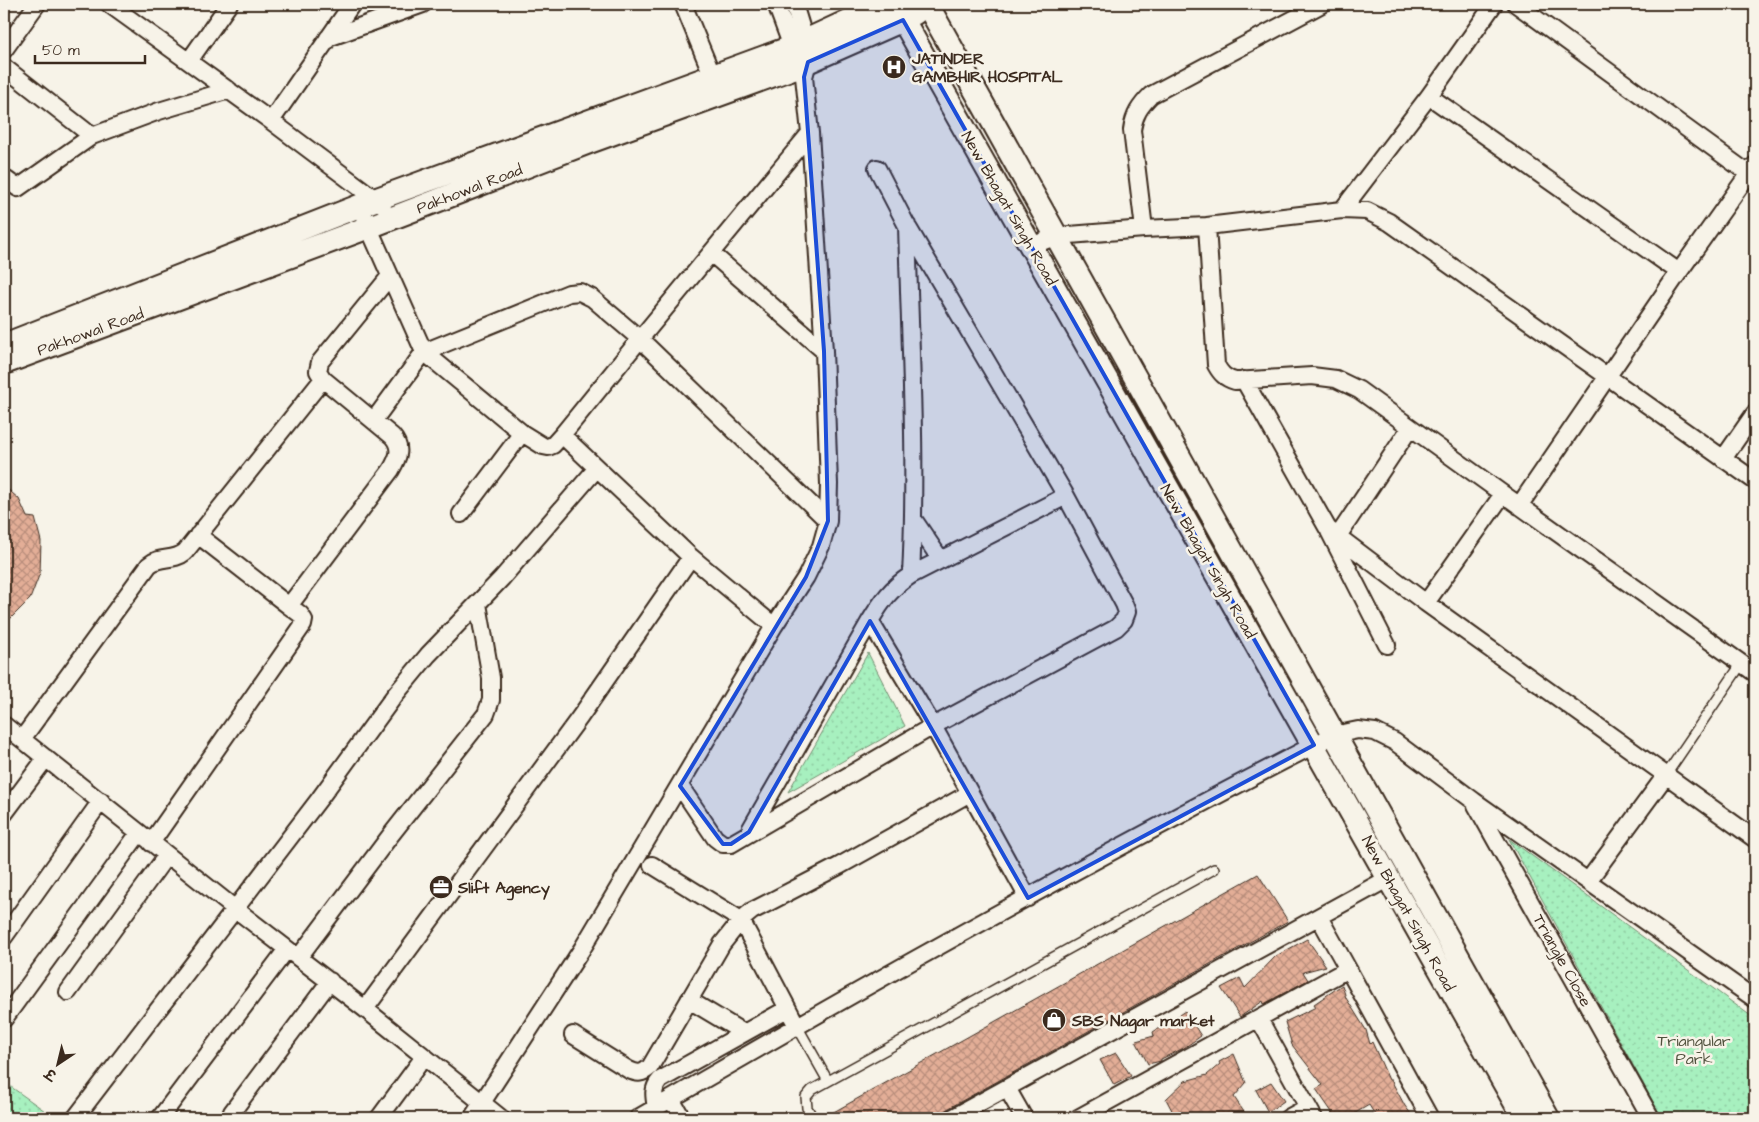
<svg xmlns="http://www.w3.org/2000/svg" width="1759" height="1122" font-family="'Architects Daughter','Playpen Sans Deva',sans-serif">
<defs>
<pattern id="grass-dots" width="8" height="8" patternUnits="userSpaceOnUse" patternTransform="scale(1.25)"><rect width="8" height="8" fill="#a7f0bf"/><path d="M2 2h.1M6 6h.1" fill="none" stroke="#91cea4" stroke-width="1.8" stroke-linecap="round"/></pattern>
<pattern id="building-cross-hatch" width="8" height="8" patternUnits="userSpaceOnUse" patternTransform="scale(1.25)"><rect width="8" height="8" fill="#e3ae97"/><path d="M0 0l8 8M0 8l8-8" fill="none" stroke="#b98e7b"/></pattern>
</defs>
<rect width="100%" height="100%" fill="#f7f3e8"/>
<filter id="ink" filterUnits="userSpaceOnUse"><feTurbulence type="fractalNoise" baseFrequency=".02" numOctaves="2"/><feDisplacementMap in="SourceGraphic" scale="10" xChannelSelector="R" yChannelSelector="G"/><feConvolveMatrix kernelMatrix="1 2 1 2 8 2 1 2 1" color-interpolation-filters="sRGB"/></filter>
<g filter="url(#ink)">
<path fill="url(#grass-dots)" stroke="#718d6e" d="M868,653L905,726L788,792Z
M1509,839L1755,1019V1118H1662Z
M4,1082L55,1118H4Z"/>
<path fill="url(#building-cross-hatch)" stroke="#3b2a1e" d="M4,486L19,499L27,517L35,518L41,541L40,573L30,599L4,625Z
M1258,874L1288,921L931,1118H823Z
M1307,939L1326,966L1303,972L1308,980L1264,1004L1263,1001L1240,1017L1221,988L1240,978L1245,988L1276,956Z
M1342,985L1346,998L1366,1030L1370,1044L1372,1042L1389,1080H1391L1405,1106L1414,1118H1377L1369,1105L1347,1118H1336L1316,1089L1323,1085L1292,1045L1285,1022L1316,1007L1314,1004Z
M1185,1011L1201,1036L1184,1048L1161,1059V1061L1148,1064L1136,1041L1154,1036L1153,1032Z
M1116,1053L1131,1076L1114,1085L1100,1060Z
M1234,1054L1246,1083L1234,1097L1248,1118H1176L1166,1099L1185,1081L1207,1075L1220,1064L1219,1062Z
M1271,1082L1284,1101L1268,1112L1256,1090Z"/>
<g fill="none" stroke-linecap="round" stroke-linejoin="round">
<g stroke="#3b2a1e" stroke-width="12">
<path id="lane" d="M1666,775L1742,663
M797,1026L828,1081
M813,1118L807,1108L806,1097L812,1090L1214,869"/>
</g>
<g stroke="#3b2a1e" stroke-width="20">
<path id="street" d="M109,4L271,121L383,205
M683,4L713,77
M776,4L792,47L794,58
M1322,4L1151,95C1140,106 1134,115 1132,130L1144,229L1207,226L1216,365C1221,374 1225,378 1235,381L1312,376L1336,379L1359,390L1503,494L1755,673
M1516,4L1749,174
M328,38L423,4
M4,50L37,4
M189,61L229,4
M4,67L92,136
M1429,96L1679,272
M271,121L352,4
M877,168L906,224L1066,496L911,575C891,588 882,601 870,621L933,726L1028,898
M4,178L18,188L92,136L159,111L229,90
M1342,210L1429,96L1494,4
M364,217L424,352L522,433L543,446L548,447L553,445L562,435L640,339L810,133
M907,225C910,342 917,459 911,575
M1207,226L1342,210L1367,211L1389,222L1755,481
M1031,246L1057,236L1144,229
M711,253L824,351
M1244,380L1328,529L1426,603L1755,839
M374,420L424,352L569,293L580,292L592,298L640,339L828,521
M1723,459L1755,413
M1519,506L1679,272L1755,165
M461,514L522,433
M914,520L941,560
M1329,531L1387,645
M198,535L289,606
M1338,536L1410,428
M1426,603L1503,494
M774,626L806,577L821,546L828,521L829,484L824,351L810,133L804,77L808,62L805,40L794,4
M4,725L234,908L365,1009L501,1118
M22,739L149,565C160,555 173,562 185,552L323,379L318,371L320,362L390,276
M680,786L715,838L723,844H731L933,726L1116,628L1124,620L1127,612L1124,604L1066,496
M1476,805L1651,1118
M4,814L46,758
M750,830L870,621
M151,843L303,625L304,620L300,614L289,606L391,470C398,458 403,448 392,436L323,379
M652,865L741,920L797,1026
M1588,881L1666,775
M1319,917L1348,969
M4,937L101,801
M299,957L390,836L486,714L491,700V678L478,604
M68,992L167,855
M689,1000L744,1033
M365,1009L580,717L691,557
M4,1019L139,833
M1259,1019L1314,1118
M573,1035L629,1070C638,1074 642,1074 650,1067L722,944L741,920L752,911L839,866L970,793
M1007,1088L1024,1118
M671,1099L682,1118
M656,1108C654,1096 652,1089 660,1080L787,1009
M76,1117L320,798L395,695L428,655L502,578L597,468
M160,1118L287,949
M230,1118L232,1112L330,981
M379,1118L424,1057
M472,1118L582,949L774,626L691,557L562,435
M638,1118C866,985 1098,855 1334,735L1358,730L1375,732L1395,742L1474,801L1755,999
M952,1118L1389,878
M1078,1118L1348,969L1430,1118
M1288,1118L1308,1107"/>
</g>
<g stroke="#3b2a1e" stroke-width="26">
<path id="secondary" d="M894,4L1524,1118
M927,4L1548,1118
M4,345L377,199L792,47L885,4
M4,363L369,227L589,142L796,67L903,20L915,13"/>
</g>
<use href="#lane" stroke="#f7f3e8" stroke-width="9"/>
<use href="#street" stroke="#f7f3e8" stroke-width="16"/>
<use href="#secondary" stroke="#f7f3e8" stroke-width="22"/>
</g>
</g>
<path fill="#1d4ed8" fill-opacity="0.2" stroke="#1d4ed8" stroke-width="4" stroke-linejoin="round" d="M903,20L1314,745L1028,898L870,621L749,832L731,844H723L680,786L806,577L828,521L824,351L804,77L808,62Z"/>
<defs>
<g id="hospital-disc" transform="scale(1.25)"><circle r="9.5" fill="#3b2a1e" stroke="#f7f3e8"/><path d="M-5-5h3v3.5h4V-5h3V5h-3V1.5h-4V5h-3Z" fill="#fff"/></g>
<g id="office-disc" transform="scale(1.25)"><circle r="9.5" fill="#3b2a1e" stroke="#f7f3e8"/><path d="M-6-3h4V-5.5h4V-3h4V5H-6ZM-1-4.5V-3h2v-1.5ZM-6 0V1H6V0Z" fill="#fff"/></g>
<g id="shop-disc" transform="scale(1.25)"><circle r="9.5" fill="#3b2a1e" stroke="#f7f3e8"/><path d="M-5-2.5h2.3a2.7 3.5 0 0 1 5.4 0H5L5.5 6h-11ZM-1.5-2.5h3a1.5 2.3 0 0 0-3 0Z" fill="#fff"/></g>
</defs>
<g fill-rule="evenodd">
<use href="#hospital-disc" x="894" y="67"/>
<use href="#office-disc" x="441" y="887"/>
<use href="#shop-disc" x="1054" y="1020"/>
</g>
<g text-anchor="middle" stroke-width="5" stroke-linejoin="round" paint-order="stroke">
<g font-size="16" font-weight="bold" fill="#3b2a1e" stroke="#f7f3e8" text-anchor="start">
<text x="912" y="64">JATINDER<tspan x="912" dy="18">GAMBHIR HOSPITAL</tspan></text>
<text x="458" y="893">Slift Agency</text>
<text x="1072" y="1026">SBS Nagar market</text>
</g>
<g font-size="16" fill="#3b2a1e" stroke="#f7f3e8">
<text transform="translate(469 188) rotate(-21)" y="6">Pakhowal Road</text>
<text transform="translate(1010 208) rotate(60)" y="6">New Bhagat Singh Road</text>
<text transform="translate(90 331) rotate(-20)" y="6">Pakhowal Road</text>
<text transform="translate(1209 561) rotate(60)" y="6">New Bhagat Singh Road</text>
<text transform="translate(1409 913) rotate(61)" y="6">New Bhagat Singh Road</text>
<text transform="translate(1563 960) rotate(61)" y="6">Triangle Close</text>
</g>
<g font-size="16" fill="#51523e" stroke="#f7f3e8">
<text x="1694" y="1046">Triangular<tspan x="1694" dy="18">Park</tspan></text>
</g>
</g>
<rect width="1759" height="1122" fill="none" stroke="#f7f3e8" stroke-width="20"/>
<rect x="10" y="10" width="1739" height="1102" fill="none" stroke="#3b2a1e" stroke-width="2" filter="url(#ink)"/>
<g transform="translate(58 1064) rotate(215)" stroke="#f7f3e8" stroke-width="4" paint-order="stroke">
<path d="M0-4L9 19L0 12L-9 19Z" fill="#3b2a1e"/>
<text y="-8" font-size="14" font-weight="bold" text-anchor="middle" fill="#3b2a1e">उ</text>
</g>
<path d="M35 55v8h110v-8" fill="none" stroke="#3b2a1e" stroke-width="2.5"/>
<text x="42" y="55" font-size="15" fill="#3b2a1e" stroke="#f7f3e8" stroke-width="4" paint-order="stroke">50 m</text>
</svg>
